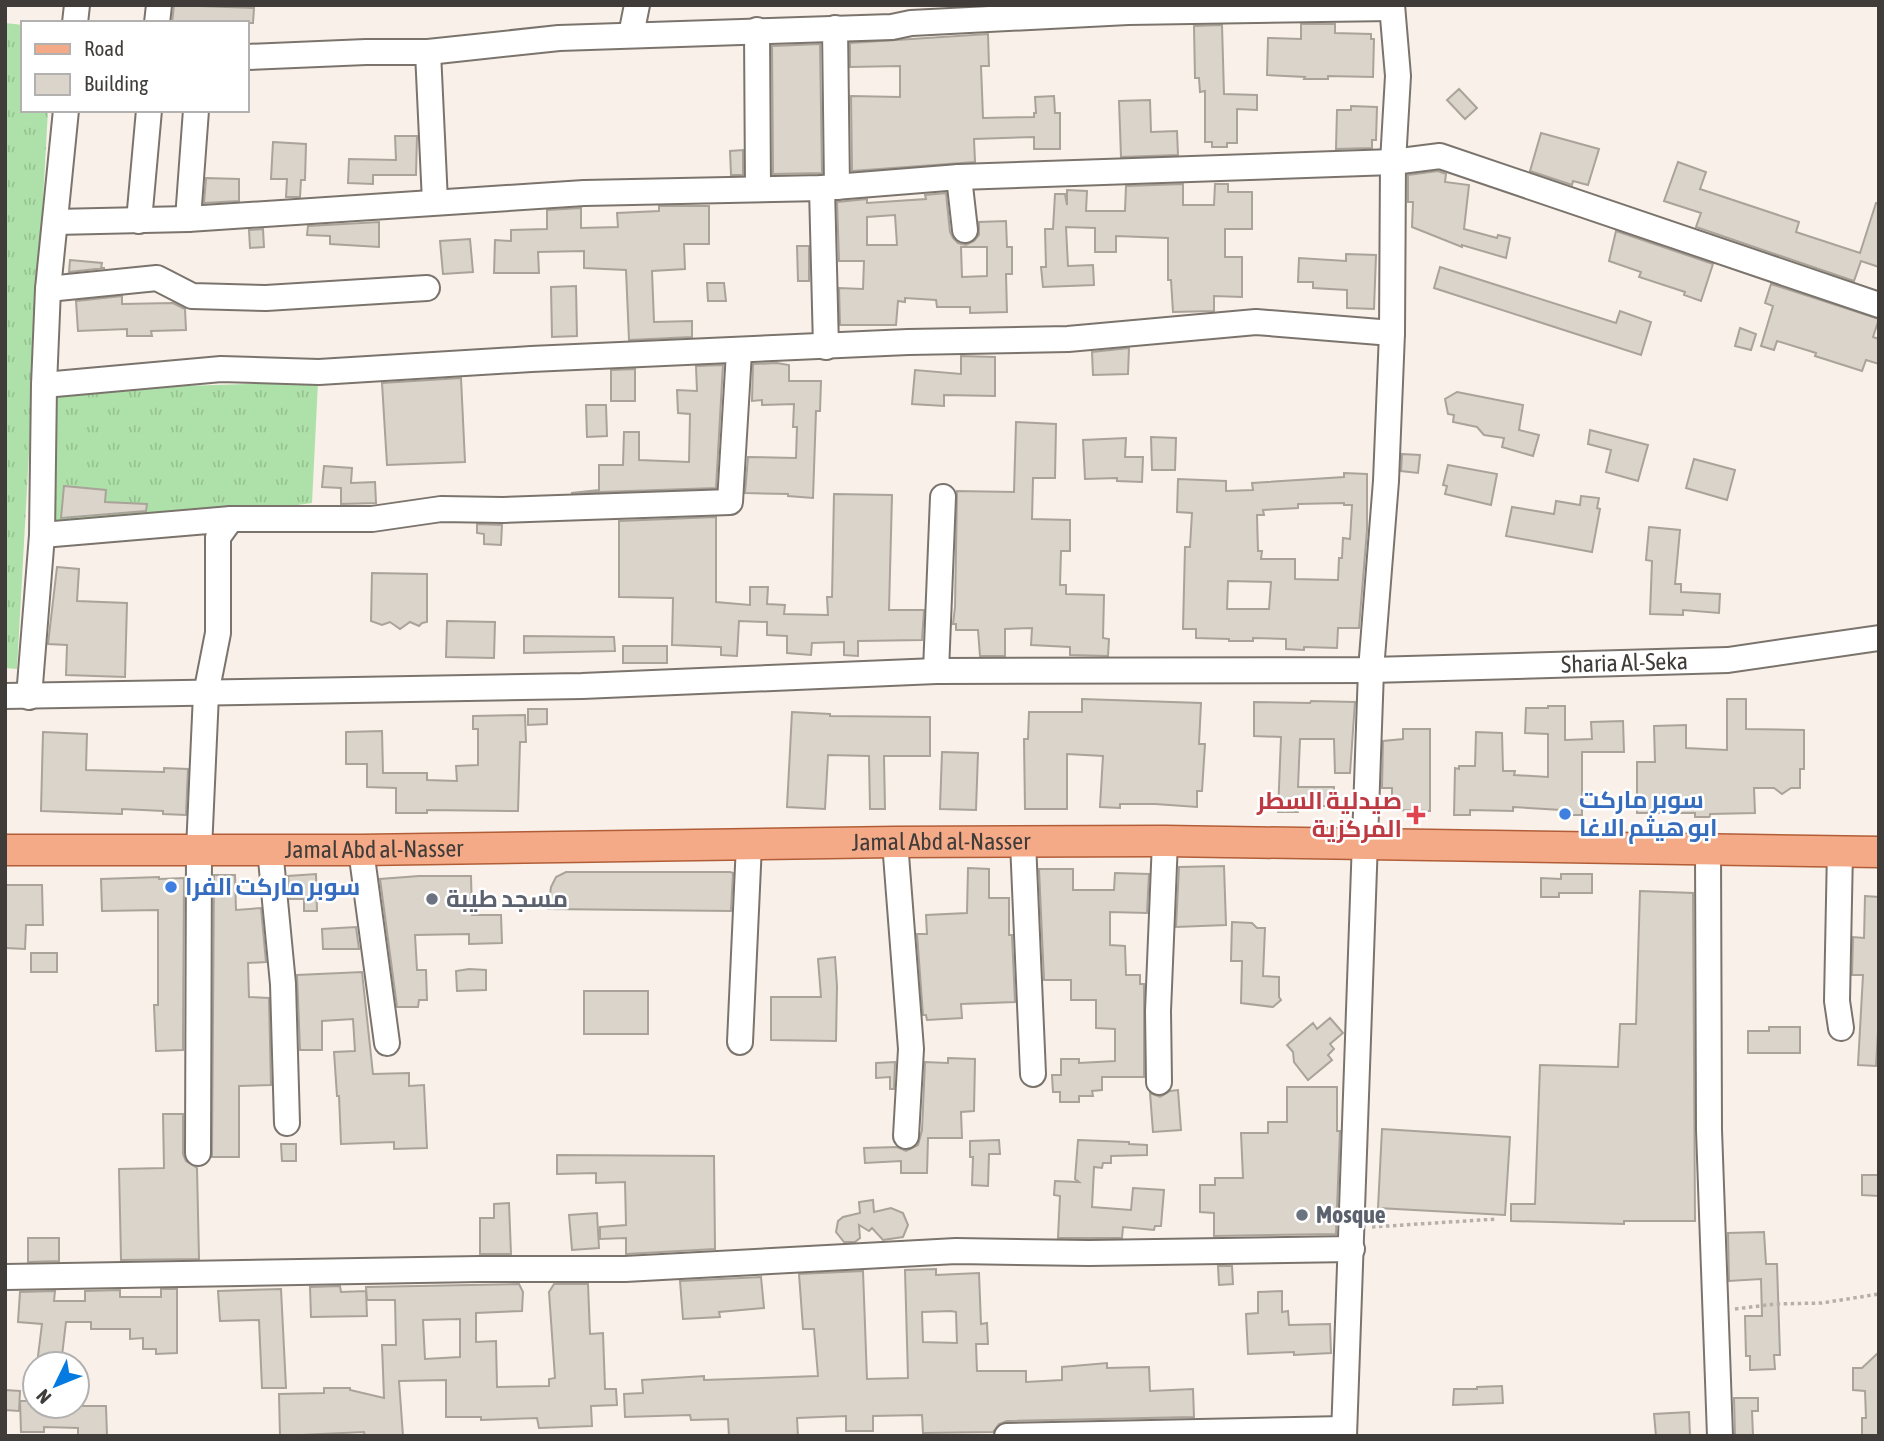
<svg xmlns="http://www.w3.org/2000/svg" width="1884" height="1441" font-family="'Asap Condensed',Cairo,sans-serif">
<defs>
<pattern id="grass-tufts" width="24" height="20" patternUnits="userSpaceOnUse" patternTransform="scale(1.75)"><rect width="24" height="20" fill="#aee1a9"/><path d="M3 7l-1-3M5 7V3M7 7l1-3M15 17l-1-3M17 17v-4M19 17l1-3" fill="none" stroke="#97c292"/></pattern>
</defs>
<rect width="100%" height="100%" fill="#f9f0e9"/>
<path fill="url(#grass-tufts)" d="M5,23L23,25V110H48L17,669L5,668Z
M318,382L312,503L182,521L53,531L50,390Z"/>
<path fill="#dad4cb" stroke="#a9a39a" stroke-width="2" fill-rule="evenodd" d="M174,5L254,8L253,23H172Z
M1301,24H1335V33L1371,34V39H1374L1373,77L1328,76V79H1304L1305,77L1267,75L1268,38L1301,39Z
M1222,25L1224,94L1257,95V110L1237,109V143H1227V147H1212V142H1205V91L1200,92L1199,78H1195L1194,26Z
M988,34L989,66H981L983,118L1034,117V113H1036L1035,97L1054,96L1055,113H1060V149H1034V137L974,139L975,162L852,171L851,96L900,97V66L850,67V43Z
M820,44L822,173L773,174L772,46Z
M1459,89L1477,108L1465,119L1447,100Z
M1150,100L1151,132L1177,131L1178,155L1121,157L1119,101Z
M1351,106L1377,107L1376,140H1372V148L1336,149L1337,110H1351Z
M1541,133L1599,149L1588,185L1573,181L1572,185L1530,171Z
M395,136H417L416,175H373V184L348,183L349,159L396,160Z
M273,142L306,144L305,180H301L300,197H286L287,179H271Z
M743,150V175H731L730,151Z
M1678,162L1706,172L1700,189L1799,222L1796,232L1860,253L1876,203L1879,204V267L1861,261L1854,281L1696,227L1701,213L1664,201Z
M1438,171L1446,174L1445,182L1469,185L1464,229L1497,238L1498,235L1510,238L1506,258L1462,245V247L1412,227L1413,202H1408V175Z
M206,178L239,179V201L204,203Z
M1183,184V205H1214L1215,184H1228V192H1252V229H1225V257H1242V297L1214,296V311L1173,312L1171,280H1168V238L1116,236V252H1095V228L1066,227L1068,266L1093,265L1094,285L1043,287L1041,267H1046L1045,229H1053L1055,194H1065L1067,205V190L1087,191L1086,211H1125L1126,186Z
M946,193L950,232L953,238L958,243L966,245L974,241L979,235V222L1006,221L1007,247H1012V274H1006L1007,312L970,313V307H937L936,300L905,298V302L898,301L896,325H840L839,288L863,289L864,261H839L837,202L867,199V203L926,199L925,195ZM895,215L897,245H867V217ZM961,247H987V276L962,277Z
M659,206H709V244H684L685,269L652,271L654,322L692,321V337L629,340L626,270L584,268V251L538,252L539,273H494L495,240L511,241V230L547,229V210L581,208V228L618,227L617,213L659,211Z
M379,222V247L330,244V236L307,235L308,226Z
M263,229L264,247L250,248L249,230Z
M1616,231L1713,264L1701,301L1684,295L1685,292L1639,277L1641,272L1609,261Z
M470,239L473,272L443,274L440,241Z
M797,246H809V281H798Z
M1346,254L1376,255L1374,309L1347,308V290L1313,288V282H1298L1299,258L1346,261Z
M70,260L102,263L101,268H105L69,272Z
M1440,267L1616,323L1620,311L1651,322L1641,355L1434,288Z
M707,283H724L726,301H708Z
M1771,284L1879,319L1873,337L1879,339V364L1866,360L1862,371L1815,356L1816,353L1777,341L1774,350L1761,346L1773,306L1765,303Z
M576,286L577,336L552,337L551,287Z
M122,296V304L173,303L185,309L186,330L151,331L152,336H127V329L78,331L76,301Z
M1740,328L1756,334L1751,350L1735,346Z
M1129,348L1128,374L1093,375L1092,352Z
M961,356L995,357V396L944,395V406L912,404L915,370L961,374Z
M777,363L789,365V381H821L820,411H816L813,498L788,496V494L745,493L748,457L796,458L797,427H793L794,404L762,405V400L752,401L753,364Z
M723,365L716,488L571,493L599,490V465H623L624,432H639V460L689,462L690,414L678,413L677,390L697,391L696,366Z
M635,369V401H611V370Z
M461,378L465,462L387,465L382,383Z
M1457,392L1523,405L1519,430L1539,435L1533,456L1502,447L1504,438L1484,435L1477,427L1453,422L1454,415L1448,414L1445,399Z
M586,405H606L607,436L587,437Z
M1016,422L1056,424L1055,478H1033L1032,519L1070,520V551H1061L1060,585H1066V594L1104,595L1103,638L1109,639L1108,656L1070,655V647L1031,645L1032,628L1005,629V656H980L978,630H956V624H953L955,607L957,491L1014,492Z
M1590,430L1648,445L1638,481L1606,472L1611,450L1588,444Z
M1151,437L1176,438L1175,470H1152Z
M1126,438L1125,457H1143L1142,482L1117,481V478L1085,479L1083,440Z
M1402,454L1420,455L1418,473L1401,471Z
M1694,459L1735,470L1727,500L1686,488Z
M1448,465L1497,474L1491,505L1445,494L1447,486L1443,485Z
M324,466L352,468L351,483L375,482L376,503L341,504V488L322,487Z
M1344,473L1367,474V530L1359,628H1338L1337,648L1304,647V650L1286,649V639L1253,638V641H1229V639L1196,638V629H1183L1185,547H1190L1192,513L1177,512L1178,479L1226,481V491L1253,490L1252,483L1344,477ZM1344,503V505H1352L1350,539L1343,538L1342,558H1339L1338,580L1295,579V559H1261L1262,551H1258L1257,515H1264L1263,510L1298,508V504ZM1228,581L1271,582L1269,609H1227Z
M64,486L106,490L105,502L147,504L146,511L61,518Z
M834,494L892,495L889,610H924L922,640L858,641V656L844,655V642L812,643L811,655L787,653V636L767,635V622L739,621L737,656L721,655V647L672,645L673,598L619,597V521L716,517V602L750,605V587H768L767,604L785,605L784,614L828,615L827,597H832Z
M1581,496L1599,498L1597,508L1600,509L1592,552L1506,536L1512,507L1554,514L1556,501L1580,505Z
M477,524L502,525L501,545L484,544V534L477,533Z
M1649,527L1680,530L1675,584H1681V592L1720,594L1719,613L1683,610V615L1650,614L1652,561L1646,560Z
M57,567L79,569L77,601L127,603L125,677L66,675L67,645L48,644Z
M372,573L427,574V622L422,623L419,626L410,622L400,629L390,622L382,625L371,621Z
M447,621L495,622L494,658L446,657Z
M524,636L614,637L615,651L524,653Z
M623,646H667V663H623Z
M1082,699L1201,703L1199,744H1205L1202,791H1197V807L1155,804H1120V808L1100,807L1103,756L1067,754V809H1025L1024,739H1028L1029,712H1082Z
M1727,699H1746V729L1804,730V769H1800V788H1791L1782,794L1774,788H1754L1755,813L1710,814V817H1695V813H1637V762H1655L1654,726L1686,725V748L1727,750Z
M1311,701L1355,702L1350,773H1335L1334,739H1300L1298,787H1334V806H1298V812H1278L1281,737L1254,736V702L1310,703Z
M1548,706H1565V740L1592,739L1591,722L1623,721L1624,752H1582V815H1561V810L1513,807V811L1470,810V815H1454L1455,768L1459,769V766H1475L1476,732L1502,733L1503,771H1515L1514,775L1548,777V734L1525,733L1526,708H1548Z
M528,709H547V724L528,725Z
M792,712L830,714V716L930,717V756H884L885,809H870L869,756L828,755L825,809L787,807Z
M525,715L526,742H520L518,811L427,810V813H396V788L367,787V764H346V732L382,731L383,773H427V780L457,781L456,766L478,765V729H473V716Z
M1403,729H1430V811L1392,810V788H1382L1383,741L1403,739Z
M43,732L87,734L86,770L164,772V768L188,769L186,815L163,814V811L122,809V814L41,811Z
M942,752L978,753L976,810L940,809Z
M1224,866L1226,925L1176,927L1179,867Z
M968,868L989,869V898H1009V935H1012L1015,1002L961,1004L962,1018L927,1020L926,1015H923L917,934H927L926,915L967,913Z
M1039,869H1073V890H1114L1115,873L1149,874L1147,913L1110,912V945L1125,946L1126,975H1140V984H1144V1077H1102V1090L1092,1091L1093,1096H1079V1102H1060V1092H1053L1052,1075H1061V1059H1079V1063L1115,1061V1029L1096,1028V1000H1071V980H1044Z
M566,872H730L733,873L731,911L548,909L551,887L556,877Z
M316,874L317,911H304V899H290L288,876Z
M1561,874H1592V893H1559V897H1541V878L1561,879Z
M214,875H235L236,910L261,908L266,962L248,963L249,997L269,998L271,1085L239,1086V1157H212Z
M419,876H471L472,915H501L502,943L469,944V934L415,935L417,970H426L427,1000H419L418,1007H397L380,879Z
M159,877V879L184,878L183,1050L156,1051L154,1005H158V910L102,911L101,879Z
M5,885H42L43,925H26L25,949L6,948Z
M1640,891L1693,893L1695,1221H1624V1224L1511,1221V1204H1535L1540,1065L1618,1067L1620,1024H1636Z
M1865,896L1879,897V1015L1876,1066L1858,1065L1863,975H1852L1853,937L1864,938Z
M1232,922L1252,923L1257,928H1265L1263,976L1279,977V997L1281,1000L1273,1007L1241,1003L1242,961H1231Z
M356,927L359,949H323L322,929Z
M31,953H57V972H31Z
M835,957L837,986L836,1041L771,1040V997H821L818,959Z
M469,969L486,970V990L457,991L456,971Z
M362,972L373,1074L409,1073V1086L424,1085L427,1148L394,1149V1142L341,1144L339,1096H337L334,1052L355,1051L353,1019L322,1021V1050H300L297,975Z
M584,991H648V1034H584Z
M1330,1018L1343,1033L1330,1044L1334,1049L1328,1055L1332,1060L1308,1080L1294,1062L1293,1052L1287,1045L1313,1023L1317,1029Z
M1769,1027H1800V1053H1748V1031H1769Z
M948,1058L975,1059L974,1111L961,1112L962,1138H928L927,1173H901V1161L865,1163L864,1148L897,1147L906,1151L918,1145L922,1130L925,1062L948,1063Z
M895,1062L894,1089H890V1077L876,1078V1063Z
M1287,1087H1337V1131H1340L1336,1234L1214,1236V1213L1200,1212V1185H1215V1178H1243L1241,1133H1268V1122H1287Z
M1178,1090L1181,1130L1153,1132L1150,1093L1160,1097L1170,1091Z
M163,1114H183V1154L186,1161L197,1168L199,1259L121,1260L119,1169L164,1168Z
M1382,1129L1510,1137L1505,1215L1378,1208Z
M999,1140L1000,1154H989L988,1186L972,1185L973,1157H970V1141Z
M1078,1140L1129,1142V1144L1147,1145V1155L1111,1156V1163H1103L1102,1168L1094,1167L1092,1207L1131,1210L1133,1188L1164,1190L1161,1226H1155L1154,1230L1123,1227L1122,1238H1058L1060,1196L1054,1195L1055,1181L1079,1182L1075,1179Z
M281,1144H296V1161H282Z
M557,1155L714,1156L715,1249L626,1254V1238L600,1239V1227L626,1225L625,1182L596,1183V1173L557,1174Z
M1862,1175H1879V1196L1862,1195Z
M873,1200L874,1212L891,1208L903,1213L908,1225L903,1237L883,1240L872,1228L869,1231L859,1225L860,1238L855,1242H844L836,1232L838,1221L843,1217L860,1213L859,1202Z
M509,1203L511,1254H480V1218H494V1204Z
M597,1213L599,1248L572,1250L569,1215Z
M1764,1232L1766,1264H1777L1780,1355H1774L1775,1369L1750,1370V1356H1746L1745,1316H1762L1761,1279L1729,1281L1728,1233Z
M28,1238H59V1261L28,1262Z
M1218,1266H1232L1233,1284L1219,1285Z
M936,1269V1275L979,1273L981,1324L987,1323L988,1344H976L977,1371H1026V1382L1062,1380V1367L1107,1363V1368L1149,1367L1150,1391L1193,1389L1194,1417L1007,1421L999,1424L993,1432L923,1433L922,1415L873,1416V1431H846V1416L797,1418L798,1436H729L728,1419L691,1420L690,1415L625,1417L624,1394L643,1393L642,1380L704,1376V1380L818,1376L814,1329H803L799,1274L863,1271L867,1379L908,1378L905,1270ZM951,1311L956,1312L957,1343L923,1342L922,1312Z
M761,1277L764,1308L719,1312L720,1317L683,1319L680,1281Z
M519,1284L523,1292L522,1311L476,1313V1342L496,1341L497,1387L549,1386V1379L555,1378L549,1292L554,1284H588L590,1334L603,1333L605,1389H616L617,1405L591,1406L592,1426L539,1428L537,1418L481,1420V1417H446V1380L399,1381L403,1436H365L364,1432L280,1436L279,1394L324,1393V1388H350V1390L384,1398L382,1345H396L395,1300H367L366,1287ZM460,1319V1357L425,1359L423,1320Z
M340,1286L341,1292L366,1291L367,1316L311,1317L310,1287Z
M161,1289H177V1353L156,1354V1349H143V1338L130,1339V1329H91V1322H66L61,1364H37L42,1324L18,1322L20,1292L55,1291L54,1301H85V1291L120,1290V1297H161Z
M281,1289L286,1388H262L259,1320L220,1321L218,1291Z
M1282,1291V1312L1288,1311L1289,1325L1330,1324L1331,1353L1294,1355V1352L1248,1354L1246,1314L1258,1313V1292Z
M1879,1352V1436H1862V1418H1866L1865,1391L1853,1390V1368H1862Z
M1502,1386L1503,1403L1453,1405L1454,1389H1477V1387Z
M5,1390L20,1391L19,1411L5,1410Z
M1734,1398H1758V1411H1752L1753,1436H1735Z
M20,1401H35V1406H106L107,1436H78V1428L44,1427V1432H21Z
M1689,1412L1690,1436H1656L1654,1414Z"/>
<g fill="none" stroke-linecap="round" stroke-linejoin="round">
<g stroke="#7b746d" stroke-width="28">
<g id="minor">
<path d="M75,23L77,5"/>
<path d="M157,23L159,5"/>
<path d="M835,28L837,187"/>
<path d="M757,30L758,189"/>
<path d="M631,35L637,5"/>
<path d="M428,52L435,202"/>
<path d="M247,57L366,52H428L559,38L892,27L911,23L1128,12L1392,8"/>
<path d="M959,177L965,230"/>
<path d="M822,188L826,347"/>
<path d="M188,219L196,110"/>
<path d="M139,221L149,110"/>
<path d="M55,222L188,219L584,193L822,188L959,177L1393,162L1440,156L1879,305"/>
<path d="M48,289L157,278L192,296L266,298L427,288"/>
<path d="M44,385L221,369L319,372L531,359L908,342L1068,339L1256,322L1392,333"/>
<path d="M231,519H372L441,509L503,510L730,502L739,352"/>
<path d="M42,535L231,519L218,537V633L206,694L199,850L198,1153"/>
<path d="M936,671L943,497"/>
<path id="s1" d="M5,696L582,686L936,671L1371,670L1728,660L1879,638"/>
<path d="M29,697L42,535L44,385L48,289L66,110"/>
<path d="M895,842L911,1049L906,1136"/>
<path d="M1023,842L1033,1074"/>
<path d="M270,849L283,984L287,1123"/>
<path d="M361,850L387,1043"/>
<path d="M1708,850L1709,1130L1720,1436"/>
<path d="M1840,850L1837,1001L1841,1028"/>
<path d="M740,1042L749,844"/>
<path d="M1159,1082L1158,1011L1165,841"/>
<path d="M5,1277L479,1269H625L956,1251L1089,1253L1352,1249"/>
<path d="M1007,1436L1344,1429"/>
<path d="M1344,1436L1371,670L1386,481L1392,333L1393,162L1398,76L1392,5"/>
</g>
</g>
<g stroke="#b15e38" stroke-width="33">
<g id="major">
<path id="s2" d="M5,850H361L895,842L1165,841L1879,852"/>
</g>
</g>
<path stroke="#b7b0aa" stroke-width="3.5" stroke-dasharray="3.5 3.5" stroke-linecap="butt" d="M1372,1227L1497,1219
M1735,1309L1775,1304L1822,1303L1879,1294"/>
<use href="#minor" stroke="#fff" stroke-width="24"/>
<use href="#major" stroke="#f5aa87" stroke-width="30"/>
</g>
<g fill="#3f7fe0" stroke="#fff" stroke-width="2.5">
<circle cx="1565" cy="814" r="7"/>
<circle cx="171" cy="887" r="7"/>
</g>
<path fill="#e0444e" stroke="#fff" stroke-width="2.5" d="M1412.5 804.5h7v7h7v7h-7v7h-7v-7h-7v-7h7z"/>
<g fill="#6b7280" stroke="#fff" stroke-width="2.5">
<circle cx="432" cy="899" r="7"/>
<circle cx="1302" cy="1215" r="7"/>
</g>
<g text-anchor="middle" stroke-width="5" stroke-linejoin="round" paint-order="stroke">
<g font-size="24" fill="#3f3c39" stroke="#fff">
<text dy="8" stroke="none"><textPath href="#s1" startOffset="1620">Sharia Al-Seka</textPath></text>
<text dy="8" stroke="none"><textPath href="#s2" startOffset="936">Jamal Abd al-Nasser</textPath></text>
<text dy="8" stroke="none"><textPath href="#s2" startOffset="369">Jamal Abd al-Nasser</textPath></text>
</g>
<g font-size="24" font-weight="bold" fill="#366cbe" stroke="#fff" text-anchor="start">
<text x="1579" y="808">سوبر ماركت<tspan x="1579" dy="28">ابو هيثم الاغا</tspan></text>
<text x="185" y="895">سوبر ماركت الفرا</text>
</g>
<g font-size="24" font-weight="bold" fill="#be3a42" stroke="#fff" text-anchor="end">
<text x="1402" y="809">صيدلية السطر<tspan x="1402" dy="28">المركزية</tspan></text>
</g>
<g font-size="24" font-weight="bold" fill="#5b616d" stroke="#fff" text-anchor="start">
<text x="446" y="907">مسجد طيبة</text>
<text x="1316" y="1223">Mosque</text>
</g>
</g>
<rect width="1884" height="1441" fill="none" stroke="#3f3c39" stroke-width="14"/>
<rect x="21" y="21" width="228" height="91" fill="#ffffff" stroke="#b2b1b0" stroke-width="2"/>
<rect x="35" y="44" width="35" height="10" fill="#f5aa87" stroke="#b2b1b0" stroke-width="2"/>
<text x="84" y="56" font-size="21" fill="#3f3c39">Road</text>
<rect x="35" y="74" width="35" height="21" fill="#dad4cb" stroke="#b2b1b0" stroke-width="2"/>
<text x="84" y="91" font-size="21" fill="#3f3c39">Building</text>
<g transform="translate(56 1385) rotate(227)"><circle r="33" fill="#ffffff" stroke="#b2b1b0" stroke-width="2"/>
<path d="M0-5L12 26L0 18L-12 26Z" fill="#057be2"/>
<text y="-10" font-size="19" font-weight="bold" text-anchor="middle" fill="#3f3c39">N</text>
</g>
</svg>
